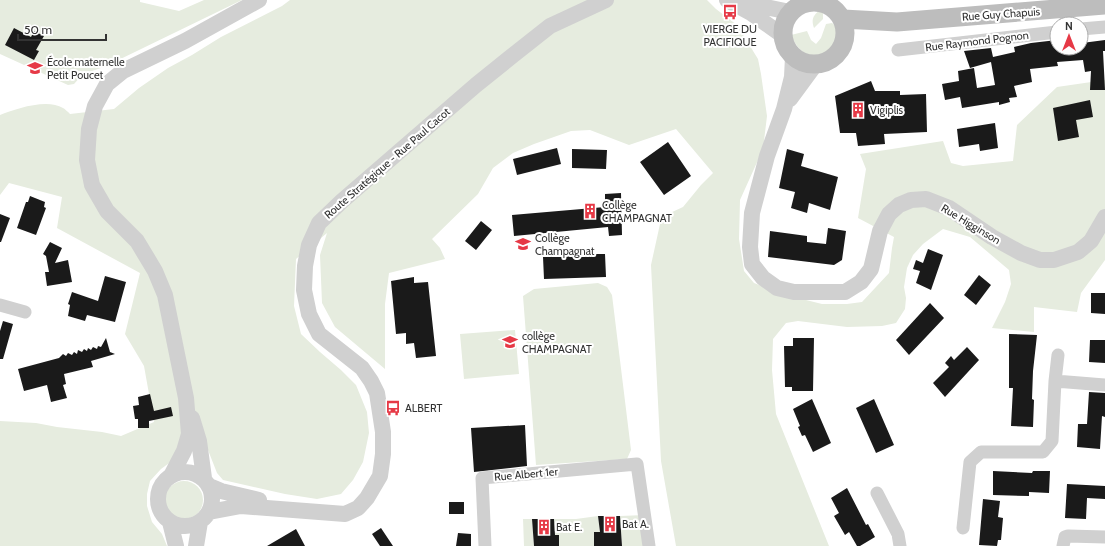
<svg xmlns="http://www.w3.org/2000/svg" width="1105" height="546" font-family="Cabin,sans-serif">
<rect width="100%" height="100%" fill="#fff"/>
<path fill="#e6ecdf" d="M0,0H140V2L179,11L204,0H242L104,67L83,74L74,84L68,85L0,54Z
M290,0H707L716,9L737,25L758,59L761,74L767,116L763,149L740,200L739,239L744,271L754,283L786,295L822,304H847L862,302L889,273L892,248L894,237L858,218L866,169L860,154L943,141L951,163L963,166L1013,161L1017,125L1057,87L1105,80V260L1081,293L1077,312L1034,307V332L992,328L1005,302L1011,284L1009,270L970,237L943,229L923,244L913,255L907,268L904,287L906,298L905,309L896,323L882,326L847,327L798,321L786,323L773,339L772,370L776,414L829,546H676L661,461L651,265L660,224L670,213L683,207L701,185L713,173L676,129L629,145L590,130L571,131L534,144L513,153L493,168L478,194L432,239L440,248L445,259L389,273L385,304V369L335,327L322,303L320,255L327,233L296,259L294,306L301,334L320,352L341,370L356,385L367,412L369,433L363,462L353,480L341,494L317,499L285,494L223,480L217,473L208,450L181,438L172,461L161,469L150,481L147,494V506L152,522L162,534L167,546H0V421L36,423L57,427L102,432L121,436L154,422L144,366L125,334L140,273L57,228L62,197L9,183L0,195V115C15,109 47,98 63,108C65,109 68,112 70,114L114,109L139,88L168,68L192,55L221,37L282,6Z
M820,10L823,13V19L814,28C811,20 813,15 820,10Z
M832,23L838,28C837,34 837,41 834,46C831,51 827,54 821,55C805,58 797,49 791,35L807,31L811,40L816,44L821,38L826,24Z
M598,283L607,287L612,295L631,450L627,459L536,465L523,296L534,289Z
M515,330L519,374L464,379L460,334Z
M165 500a19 19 0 1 1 38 0a19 19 0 1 1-38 0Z
M645,515L649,546H622L620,516Z
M598,516L600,532L595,546H559V535H555L554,519H576Z
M523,519H532L534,546H524Z"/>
<path fill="#1a1a1a" d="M14,28L31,37L34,31L44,36L36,50L39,51L34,60L5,45Z
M1057,40V48H1082V43L1105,40V51H1103L1105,90H1090L1091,71L1085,72L1083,60L1057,62L1058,66L1030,69L1032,82L1014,86L1017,97L1009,98L1010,102L999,105V102L962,108L960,97L945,100L942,84L959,81L958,71L974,68L977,88L995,85L991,62L970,68L964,51L991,48L993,57L1015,52L1014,47L1031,43Z
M871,81L875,91H900V95L926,94L927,132L884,134L885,144L858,146L856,133H840L835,96Z
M1090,100L1093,117L1076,120L1079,137L1058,141L1053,108Z
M995,123L998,148L980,151L979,144L959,147L957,129Z
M668,142L691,176L664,195L640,162Z
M557,148L561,164L517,175L513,159Z
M572,149L607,150L606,169L572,168Z
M787,149L804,154L801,166L838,177L830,210L809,203L807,213L791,208L795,192L779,188Z
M621,193L622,235L609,236L608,227L514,236L512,215L605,207V194Z
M30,196L45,202L44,207L46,208L36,235L17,228L26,202H28Z
M0,214L10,218L1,242H0Z
M481,221L492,230L476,250L465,241Z
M828,228L846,231L842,260L834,265L768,257L770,231L807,236V242L826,244Z
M50,242L62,248L55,263L68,260L72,282L47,286L45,272H49L46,256L43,254Z
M928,249L943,255L931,290L916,283L920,271L913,269L916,260L923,263Z
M592,254H605L606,277L544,279L543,257Z
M979,275L991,285L976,305L964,295Z
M105,276L126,282L115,322L87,315L85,321L68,316L70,305L68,304L72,292L98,301Z
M414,277V283L428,282L436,356L416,358L414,343L406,344V333L396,334L391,281Z
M1091,293H1105V314L1091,313Z
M930,303L944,318L909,355L896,340Z
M3,321L13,324L3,359H0V331Z
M1009,334L1037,335L1033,371L1032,399L1034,400L1033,427L1011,426L1013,388H1009Z
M106,338L110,352L115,354L91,361L93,367L64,374L66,384L63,385L67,398L51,402L47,385L24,391L18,369L59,358L63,354L66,356L68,353L72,355L74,352L77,354L78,350L82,352L84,349L87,351L88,348L91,350L93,347L97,349L98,346L101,347Z
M793,338H814L813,391H792V387H785L784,346H793Z
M1090,340H1105V363L1089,362Z
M967,347L979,360L945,397L933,383L949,367L945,363L951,356L954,360Z
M1089,392L1105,393V417L1102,416L1100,449L1077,447L1078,424H1087Z
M150,394L154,411L171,407L173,416L149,421V428H138V419H135L133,406L139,405L138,397Z
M812,399L831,443L813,452L805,435L802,436L798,427L800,426L793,409Z
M874,399L894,445L876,453L856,408Z
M525,425L527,466L474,472L471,428Z
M993,471L1032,473L1033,471H1050L1049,493L1029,492V496L993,495Z
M1067,484L1105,486V499L1087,498L1086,519L1065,518Z
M847,488L866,525L868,524L875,537L860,546H857L849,532L845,535L834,516L839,513L831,498Z
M983,499L1000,501L998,517L1003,518L1001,540H998L997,546L979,545Z
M449,502H464V514H449Z
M598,516H620L622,546H594V532H600Z
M532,519H554L555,535H559V546H534Z
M381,528L393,546H380L372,534Z
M296,529L305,546H267Z
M458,533L471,534V546H456Z"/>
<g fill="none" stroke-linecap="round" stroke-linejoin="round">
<path stroke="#d0d0d0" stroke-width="13" d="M1065,9L1067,24
M1081,29L1105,27
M898,50L1057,32
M0,305L25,312
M1055,381L1058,355
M877,493L898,534L900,546
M963,528L970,462L981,452H1043L1052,441L1055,381L1105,385
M485,546L482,478L637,464L649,546
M1063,546L1065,537L1068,536L1105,537"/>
<path stroke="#d0d0d0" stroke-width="16" d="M727,0L751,13L782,35
M741,2L790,12
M793,57L792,77L784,109L767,156L752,213L750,247L752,264L763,278L777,288L794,292H845L861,282L871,269L880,231L889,214L899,205L911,200L926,199L949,208L992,237L1021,253L1040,260H1054L1078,252L1091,241L1105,217
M790,99L815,65
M192,418L199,441L204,478
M158 499a27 27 0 1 1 54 0a27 27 0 1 1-54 0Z
M172,474L184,451L189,434L186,398L165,295L155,271L137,241L107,211L92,185L87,160L89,129L95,106L107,84L123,71L185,41L259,0
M209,486L221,491L259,500
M209,512L241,506L345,514L358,508L367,498L380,476L383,454V432L377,393L371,381L362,368L319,334L309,314L304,290L305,266L309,245L319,223L342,201L476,85L512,56L550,26L606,0
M170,522L176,546
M196,546L200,522"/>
<path stroke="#bdbdbd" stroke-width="19" d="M783 33a31 31 0 1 1 62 0a31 31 0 1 1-62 0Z
M843,19L897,22L1105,5"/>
</g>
<defs>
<g id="bus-bare" transform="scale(1.2)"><path d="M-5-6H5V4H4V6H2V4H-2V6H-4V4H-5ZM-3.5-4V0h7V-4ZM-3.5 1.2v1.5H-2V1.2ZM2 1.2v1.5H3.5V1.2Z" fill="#e63946" stroke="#fff" stroke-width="2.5" paint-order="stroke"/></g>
<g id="school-bare" transform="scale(1.2)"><path d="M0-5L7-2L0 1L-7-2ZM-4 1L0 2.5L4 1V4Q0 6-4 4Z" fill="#e63946" stroke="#fff" stroke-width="2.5" paint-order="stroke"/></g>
<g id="building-bare" transform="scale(1.2)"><path d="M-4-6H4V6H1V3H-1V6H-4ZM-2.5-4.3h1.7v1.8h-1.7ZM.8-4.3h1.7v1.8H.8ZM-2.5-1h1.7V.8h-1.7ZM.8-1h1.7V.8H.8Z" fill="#e63946" stroke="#fff" stroke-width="2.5" paint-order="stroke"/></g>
</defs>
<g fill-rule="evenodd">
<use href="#bus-bare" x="730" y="12"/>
<use href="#school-bare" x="35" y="68"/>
<use href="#building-bare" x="858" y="110"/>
<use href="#building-bare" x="590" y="211"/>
<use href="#school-bare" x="523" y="244"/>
<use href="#school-bare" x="510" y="342"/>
<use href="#bus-bare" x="393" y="408"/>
<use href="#building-bare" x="610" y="524"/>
<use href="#building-bare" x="544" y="527"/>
</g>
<g text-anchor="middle" stroke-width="4" stroke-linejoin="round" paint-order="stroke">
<g font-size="11" fill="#333" stroke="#fff">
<text transform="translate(1001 14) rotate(-4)" y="4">Rue Guy Chapuis</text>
<text transform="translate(977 41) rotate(-7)" y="4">Rue Raymond Pognon</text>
<text transform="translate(387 163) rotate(-41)" y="4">Route Stratégique - Rue Paul Cacot</text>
<text transform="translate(971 224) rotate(31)" y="4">Rue Higginson</text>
<text transform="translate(526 474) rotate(-5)" y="4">Rue Albert 1er</text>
</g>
<g font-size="11" fill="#333" stroke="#fff" text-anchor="start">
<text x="730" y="33" text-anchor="middle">VIERGE DU<tspan x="730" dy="13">PACIFIQUE</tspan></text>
<text x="47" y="66">École maternelle<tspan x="47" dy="13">Petit Poucet</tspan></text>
<text x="870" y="114">Vigiplis</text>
<text x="602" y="209">Collège<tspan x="602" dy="13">CHAMPAGNAT</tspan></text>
<text x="535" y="242">Collège<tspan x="535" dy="13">Champagnat</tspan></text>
<text x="522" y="340">collège<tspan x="522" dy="13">CHAMPAGNAT</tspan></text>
<text x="405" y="412">ALBERT</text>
<text x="622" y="528">Bat A.</text>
<text x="556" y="531">Bat E.</text>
</g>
</g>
<g transform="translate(1069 36)"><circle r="19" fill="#ffffff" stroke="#adadad"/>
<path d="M0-3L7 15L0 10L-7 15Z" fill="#e63946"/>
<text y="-6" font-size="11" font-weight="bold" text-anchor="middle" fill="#333333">N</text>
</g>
<path d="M18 34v6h88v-6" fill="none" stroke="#333333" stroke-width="2"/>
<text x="24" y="34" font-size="12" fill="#333333" stroke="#ffffff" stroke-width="3" paint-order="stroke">50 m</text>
</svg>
